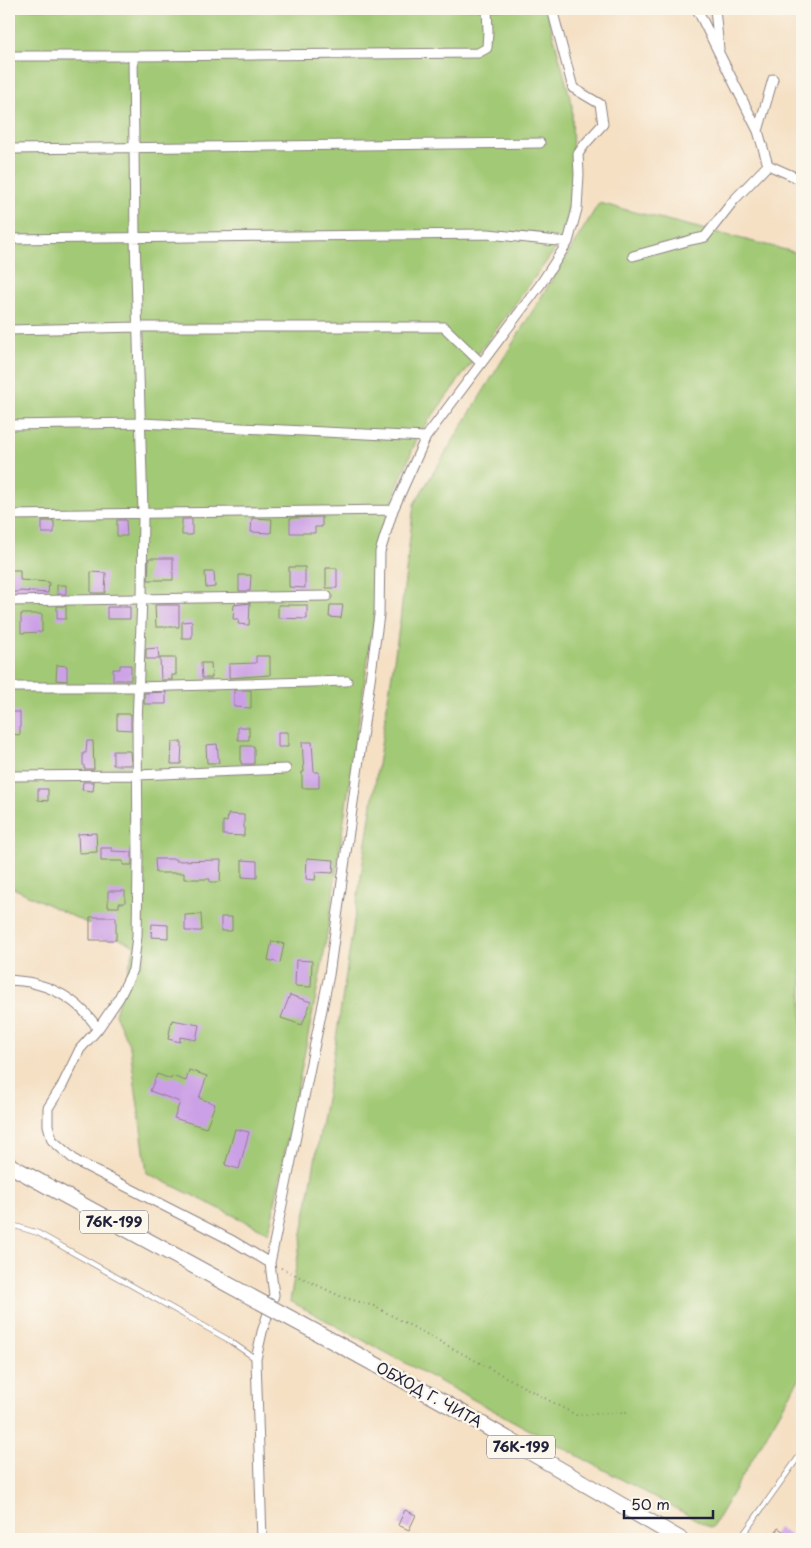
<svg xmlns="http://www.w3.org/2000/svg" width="811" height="1548" font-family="'Playpen Sans',sans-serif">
<rect width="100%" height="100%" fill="#fbf7ec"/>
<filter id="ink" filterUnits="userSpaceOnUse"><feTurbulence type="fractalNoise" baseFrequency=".02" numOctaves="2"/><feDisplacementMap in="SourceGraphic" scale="10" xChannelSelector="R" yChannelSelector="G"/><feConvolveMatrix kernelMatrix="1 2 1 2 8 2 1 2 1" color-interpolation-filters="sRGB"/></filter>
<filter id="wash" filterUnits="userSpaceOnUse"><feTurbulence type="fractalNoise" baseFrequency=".0096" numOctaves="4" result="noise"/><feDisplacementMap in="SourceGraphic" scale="20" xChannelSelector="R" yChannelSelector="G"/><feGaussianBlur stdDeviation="1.12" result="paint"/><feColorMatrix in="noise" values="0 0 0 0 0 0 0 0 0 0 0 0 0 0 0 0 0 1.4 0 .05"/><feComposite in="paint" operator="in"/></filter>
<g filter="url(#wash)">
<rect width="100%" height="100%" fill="#f5e0c4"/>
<path fill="#a2c974" stroke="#627658" d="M9,9H546L572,104L573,178L563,239L419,434L398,485L376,553L375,612L323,960L269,1233L147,1173L130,1047L115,1014L135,946L9,886Z
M599,203L802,254V1374L712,1528L290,1301L332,1065L400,621L414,504Z"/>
<g id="blocks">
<path fill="#cca0e6" d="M322,517V527H315V533H290V518Z
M252,518L272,519L271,533L251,532Z
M182,519H192V535H182Z
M117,520H126L127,536H117Z
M42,521H54V533H42Z
M149,558H173V580H148Z
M289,567H305V588L289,587Z
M326,568H337V588H326Z
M10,570H20V580L49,582L48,593L20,591V592H10Z
M91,572L106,573L105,593H91Z
M205,572H214L215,587L206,588Z
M239,575H251L250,591H239Z
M57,585H66V594H57Z
M250,603L249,625L238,624L239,619H233L234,605Z
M155,605H179V627H156Z
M278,605H307V619L278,618Z
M330,605H343L341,618L329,617Z
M57,606H66V619H57Z
M107,607H130V619H107Z
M21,614H42V632L21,633Z
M192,621V638H182V622Z
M158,648L159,659H146V649Z
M256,656H270V675L229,678V664L256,663Z
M160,658H176V675H172V680H161Z
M201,663H211L212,678H202Z
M57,665L67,666V681L56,680Z
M120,665H131V680H113V669H120Z
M234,690H251V708L234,707Z
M166,692V704H144V693Z
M9,712H20V735L9,734Z
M117,714H131V730L117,729Z
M238,727H249V740H238Z
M278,732H288V747H278Z
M87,741H93L94,769H84V765H83V753H86Z
M172,742H182L181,764H171Z
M302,742H312L314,772H319V788H302V772H304Z
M217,744L219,763H207L206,745Z
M241,746H254V764H241Z
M113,751H130L131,765H113Z
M83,782H94L93,791L82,790Z
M38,789H48V801L38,800Z
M228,814L244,815V836L223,835V821L227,822Z
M96,833L97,852L79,853L78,834Z
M101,848H112V851L132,852V865H123V861H101Z
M307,858L334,860L333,873L316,872L315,880L306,879Z
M155,859H176V861L221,860L220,882H210V879H184V873H156Z
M242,860L257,861V878L242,877Z
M108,891H125V903H119V907H108Z
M201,914L202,931H185V915Z
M90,917H116V940H90Z
M221,917H232V931H221Z
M152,924L168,925V938L151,937Z
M272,941L284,944L280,963L268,960Z
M296,960L312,961L311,987L295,986Z
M290,995L311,1002L302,1025L281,1018Z
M172,1020L199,1025L196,1040L180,1037V1042L168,1039Z
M189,1070L207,1076L199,1098L215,1104L206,1128L174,1118L180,1102L150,1091L157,1074L171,1079L172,1076L186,1081Z
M235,1129L249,1132L239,1169L225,1165Z
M405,1510L416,1515L409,1530L398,1525Z
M778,1528L796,1539H771Z"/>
</g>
</g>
<g filter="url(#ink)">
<use href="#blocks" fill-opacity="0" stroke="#8c8180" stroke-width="1"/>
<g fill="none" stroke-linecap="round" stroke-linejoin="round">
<g stroke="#8c8180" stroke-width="6">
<path id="service" d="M9,1224L38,1233L227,1339L256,1359
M740,1539L800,1455L802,1441"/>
</g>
<g stroke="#8c8180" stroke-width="11">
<path id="minor" d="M697,9L758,131L768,165
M715,9L719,49
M9,56H133
M758,131L773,79
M9,149L540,143
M9,239L488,234L568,242
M633,256L691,240L705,237L734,200L768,165L802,180
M9,330L138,327H444L481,363
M9,425L141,423L426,437
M9,515L393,510
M9,601L327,596
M9,687H138L347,681
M9,776L137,775L286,769
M9,980C18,981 28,981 36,984C63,991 83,1006 98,1029
M270,1263L233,1241L76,1161L52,1140L48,1125V1108L62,1086L80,1049L98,1029L119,998L133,970L137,936L138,859L137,723L142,598L143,512L135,237L133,56L478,53L487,48L488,31L487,9
M262,1539L256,1359L262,1332L274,1295L270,1263L329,975L379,615L380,552L393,510L426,437L540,285L568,242L577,209L579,174L578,154L585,144L603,124L600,104L573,88L552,9"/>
</g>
<g stroke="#8c8180" stroke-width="17">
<path id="trunk" d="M9,1165L218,1279
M360,1356L461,1412L680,1539"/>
</g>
<path stroke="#8c8180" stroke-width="2" stroke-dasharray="1 4" stroke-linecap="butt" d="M281,1268L342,1297L374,1306L576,1415L628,1412"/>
<use href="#service" stroke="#fff" stroke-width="4.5"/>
<use href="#minor" stroke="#fff" stroke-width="9"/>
<use href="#trunk" stroke="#fff" stroke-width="15"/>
<g stroke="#8c8180" stroke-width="17" stroke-linecap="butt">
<path id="trunk-bridge" d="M218,1279L360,1356"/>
</g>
<use href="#trunk-bridge" stroke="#fff" stroke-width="15"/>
</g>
</g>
<g text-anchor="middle" stroke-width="5" stroke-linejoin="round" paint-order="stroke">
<g fill="#fbf7ec" stroke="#636270" stroke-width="1">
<rect x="80" y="1210.5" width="68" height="23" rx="4"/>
<rect x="487" y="1435.5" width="68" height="23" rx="4"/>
</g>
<g font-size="14" font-weight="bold" fill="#22223b">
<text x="114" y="1227">76К-199</text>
<text x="521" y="1452">76К-199</text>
</g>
<g font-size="15" fill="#22223b" stroke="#fbf7ec">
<text transform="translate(429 1395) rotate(29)" y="5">ОБХОД Г. ЧИТА</text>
</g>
</g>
<rect width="811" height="1548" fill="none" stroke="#fbf7ec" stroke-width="30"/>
<path d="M624 1510v8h89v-8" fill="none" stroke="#22223b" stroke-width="2.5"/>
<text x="631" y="1510" font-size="15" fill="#22223b" stroke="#fbf7ec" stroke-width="4" paint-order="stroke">50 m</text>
</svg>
